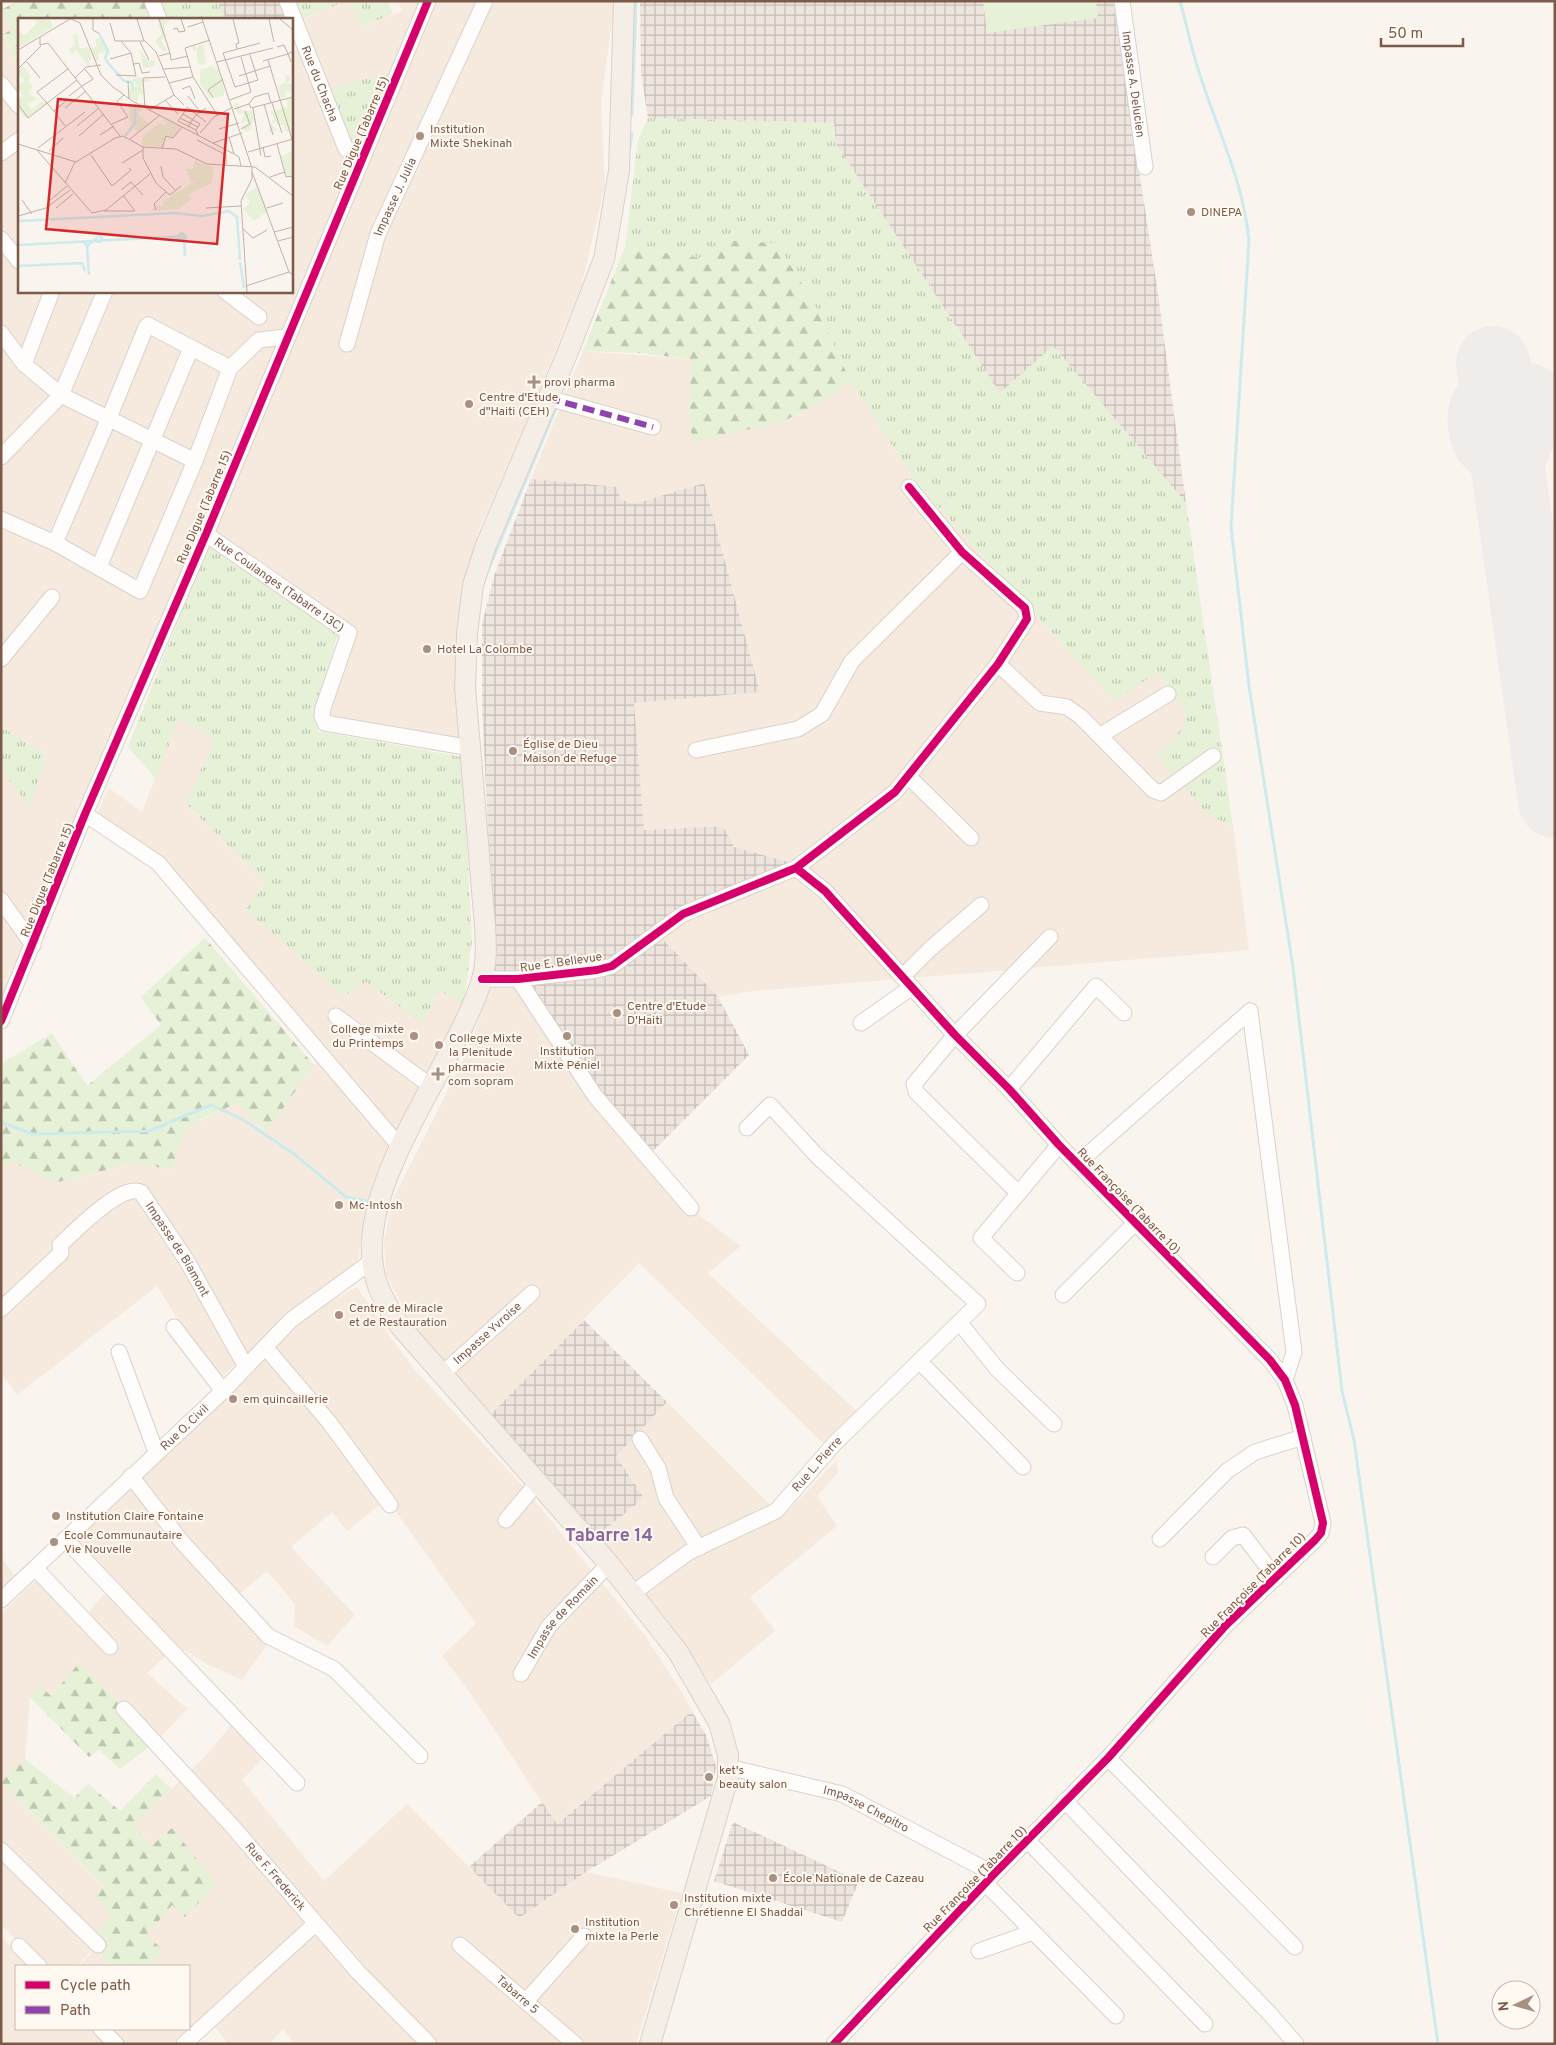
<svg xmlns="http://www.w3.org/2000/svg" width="1556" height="2045" font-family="Overpass,sans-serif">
<defs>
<pattern id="industrial-grid" width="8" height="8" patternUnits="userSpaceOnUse" patternTransform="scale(1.25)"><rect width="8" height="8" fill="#ede4de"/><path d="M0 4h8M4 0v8" fill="none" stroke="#c5bcb6"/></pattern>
<pattern id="grass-tufts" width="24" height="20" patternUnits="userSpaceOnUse" patternTransform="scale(1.25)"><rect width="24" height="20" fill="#e6f1d7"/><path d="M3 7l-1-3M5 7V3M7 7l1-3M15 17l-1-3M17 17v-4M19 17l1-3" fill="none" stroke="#bfc6b0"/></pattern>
<pattern id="forest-firs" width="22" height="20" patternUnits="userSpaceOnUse" patternTransform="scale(1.25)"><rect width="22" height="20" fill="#e6f1d7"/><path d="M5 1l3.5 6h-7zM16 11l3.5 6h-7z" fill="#bfc6b0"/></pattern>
</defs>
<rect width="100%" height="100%" fill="#f9f4ee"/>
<path fill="#f6eade" d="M347,1H350L362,27L402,11L398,1H422L391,72L330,89L301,19Z
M435,1H613V17L601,101L605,186L581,287L528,418L480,528L463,581L458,657L461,742L328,719L355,632L214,529Z
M1,10L12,30L4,35L19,71V291H291V52L301,48L348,147L366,156L1,1030V770L30,806L47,755L1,727Z
M583,351L691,359L689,419L830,397L850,380L915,481L1114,701L1157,671L1184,710L1210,816L1233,826L1249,950L754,991L718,997L654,930L680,907L790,864L734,847L723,826L644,830L634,703L760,691L704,483L634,504L620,499L618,487L531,479Z
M179,717L215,740L186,805L266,884L245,909L366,982L422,1023L439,989L464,1005L390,1150L365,1208L357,1269L288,1318L216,1382L157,1286L17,1395L1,1372V1167L12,1162L59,1182L134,1163L173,1170L176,1148L190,1125L238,1103L266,1132L323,1053L208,916L96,816L109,788L142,812Z
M513,984L677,1199L741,1246L708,1273L859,1413L826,1446L639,1263L491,1414L411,1323L386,1274L384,1240L393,1199L470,1046L491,985Z
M357,1287L384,1328L415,1370L520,1483L644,1634L683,1694L692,1711L556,1824L471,1694L442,1656L476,1624L387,1499L347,1531L332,1512L291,1547L355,1615L327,1646L294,1626L295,1604L267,1571L239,1594L268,1643L242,1680L207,1664L177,1646L147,1673L187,1709L158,1740L79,1663L50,1696L39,1686L30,1697L25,1759L2,1783L104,1887L113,1914L89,1943L93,1948L78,1966H43L1,1925V1614L39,1577L82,1620L112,1585L75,1539L309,1313Z
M667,1402L782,1517L836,1461L838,1473L817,1496L837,1526L750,1597L775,1631L711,1684L598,1535L644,1498L616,1456Z
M1,1557L15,1576L1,1591Z
M239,1715L270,1751L242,1780L324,1881L407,1804L519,1918L586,1872L682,1893L636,2044H585L568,2028L555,2044H295L283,2029L269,2044H228L207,2016L176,2044H119L105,2029H189V1966H149L163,1951L146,1935L172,1905V1828L151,1846L134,1826L211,1750Z
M1,1937L31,1966H16V2029H93L108,2044H1Z
M94,1949L112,1966H80Z"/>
<path fill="url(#industrial-grid)" d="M217,1H283L289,19H226Z
M640,1H1113L1157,287L1186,503L1054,347L1000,393L836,144L834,123L648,118L641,74Z
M531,479L618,487L620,499L634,504L704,483L760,692L634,703L644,830L723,826L734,847L792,863L680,907L654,930L718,997L749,1055L648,1156L607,1111L520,976L493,978L495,966L482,708V624L494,576Z
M584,1320L667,1402L616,1456L644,1498L598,1535L491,1414Z
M692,1711L707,1737L716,1767L711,1796L586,1872L519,1918L469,1867L542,1802L557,1824Z
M733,1822L859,1881L842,1922L714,1881Z"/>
<path fill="url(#grass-tufts)" d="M158,1H217L226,19H165Z
M295,1H347L301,19Z
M350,1H388L393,14L361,27Z
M391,72L361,146H353L330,89Z
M648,118L834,123L836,144L1000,393L1053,346L1186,503L1233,826L1210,816L1156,756L1187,723L1184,710L1157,672L1115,702L915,481L850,380L813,301L776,243L714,260L625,247L638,140Z
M208,546L338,634L315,712L318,731L462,757L472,940L464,1005L439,990L422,1023L366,982L344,996L245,909L266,884L186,804L214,740L179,718L156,779L128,747Z
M1,727L47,755L30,807L1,770Z"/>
<path fill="url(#forest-firs)" d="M17,1H146L153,19H19V71L4,34L11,30L1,10Z
M716,240L776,243L813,301L850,380L830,397L782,422L693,442L689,419L691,359L638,353L583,351L625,247L713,260Z
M205,938L314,1065L266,1132L238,1103C196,1122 181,1120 173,1170L134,1163L58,1182L12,1162L1,1167V1064L52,1033L87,1086L161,1025L141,997Z
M79,1663L158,1740L120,1769L99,1750L89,1757L30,1697L39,1685L51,1696Z
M25,1759L74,1798L88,1784L120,1811L156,1774L171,1789L134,1826L151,1846L172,1828L217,1884L185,1917L172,1905L147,1935L164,1951L149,1966H112L89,1943L112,1915L95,1896L104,1886L1,1782Z"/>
<path fill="#e6f1d7" d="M983,1H1096L1098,18L987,33Z"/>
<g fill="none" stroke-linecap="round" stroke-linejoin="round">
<path stroke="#cdeaec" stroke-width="3" d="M1180,1C1187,26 1192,51 1200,75C1218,131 1243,181 1249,240L1231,527L1249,686L1293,967L1342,1391L1354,1440L1438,2044
M632,115L636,1
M629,152L632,134
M489,568L556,408
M1,1122L32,1134L149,1131L211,1105L242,1119L294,1154L346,1197L372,1202"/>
<path stroke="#f0ecea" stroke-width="30" d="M1498,400L1555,391
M1512,501C1510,495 1509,489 1505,483C1494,465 1471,463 1465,438C1463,429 1461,416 1464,407C1473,372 1543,363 1554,399L1514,510"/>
<path stroke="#f0ecea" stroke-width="74" d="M1493,363L1555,801"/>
<g stroke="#d9d1cc" stroke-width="17">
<g id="minor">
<path d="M152,1L159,19"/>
<path id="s1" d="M287,1L346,149L363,158"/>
<path id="s2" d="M1122,1L1145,167"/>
<path d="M1,84L19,106"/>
<path d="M1,153L19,140"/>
<path d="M1,239L19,261"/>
<path d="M225,291L259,317"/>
<path d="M1,333L24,364L61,395L195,461"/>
<path id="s3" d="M347,344L378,234L485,1"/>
<path d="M24,364L52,291"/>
<path d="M230,368L148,325L146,327L109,418L55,543L140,591L195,461L230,368L259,340L286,337"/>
<path d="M548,398L653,427"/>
<path d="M1,457L61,395L105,291"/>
<path d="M1,519L55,543"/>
<path id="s4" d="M206,534L349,633L323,708L322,716L325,723L471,748"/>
<path d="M99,567L191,348"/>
<path d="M1,659L52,597"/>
<path d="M998,664L1040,703L1067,707L1081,717L1153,790L1161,793L1213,756"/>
<path d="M1101,735L1168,694"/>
<path d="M696,750L798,729L822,714L852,661L962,552"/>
<path d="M908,776L971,838"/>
<path d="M85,814L158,863L401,1148"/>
<path d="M796,868L825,891L955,1035L1009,1089L1059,1145L1270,1360L1285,1380L1295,1405L1323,1523L1321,1533L1315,1540L1225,1626L1108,1758L994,1874L834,2044"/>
<path d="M1,900L33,945"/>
<path d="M902,977L930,949L981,905"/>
<path d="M482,979H518L597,970L612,966L683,914L796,868L895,792L998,664L1027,619L1025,608L962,552L909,487"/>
<path d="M518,979L595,1096L691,1208"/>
<path d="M1250,1011L1294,1352L1285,1380"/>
<path d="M336,1016L432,1087"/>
<path d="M1,1021L85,814L206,534L428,1"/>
<path d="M861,1023L912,987"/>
<path d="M1009,1089L1096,986L1124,1013"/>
<path d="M1077,1164L1250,1011"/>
<path d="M1018,1193L916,1092L914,1084L955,1035L1050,937"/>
<path d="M1017,1273L981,1238L1059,1145"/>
<path d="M1063,1295L1134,1224"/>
<path id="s5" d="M1,1309L61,1253L60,1245C75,1231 121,1183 141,1192L187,1261L246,1367"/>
<path d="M959,1322L998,1370L1054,1424"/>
<path d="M174,1327L223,1391"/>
<path d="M265,1347L329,1422L390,1505"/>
<path d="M119,1352L156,1452"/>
<path d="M919,1361L1023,1467"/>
<path id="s6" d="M442,1374L532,1293"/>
<path d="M640,1439L658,1468L666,1498L699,1548"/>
<path d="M131,1476L182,1542L268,1636L334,1669L420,1756"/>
<path d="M506,1520L538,1482"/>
<path d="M65,1539L297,1783"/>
<path d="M1160,1539L1227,1471L1255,1452L1303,1437"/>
<path d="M1213,1557L1232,1538L1243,1535L1276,1578"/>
<path d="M35,1568L110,1647"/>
<path id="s7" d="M633,1593L689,1552L776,1511L835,1443L978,1304L817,1156L770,1105L747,1128"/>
<path id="s8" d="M1,1600L223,1391L291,1320L372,1261"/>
<path id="s9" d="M521,1674L549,1626L609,1564"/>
<path id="s10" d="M124,1709L232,1826L358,1972L429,2044"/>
<path d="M1108,1758L1295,1947"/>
<path id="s11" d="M728,1767L842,1794L994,1874"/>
<path d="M1065,1801L1270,2014L1296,2044"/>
<path d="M1027,1840L1205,2024"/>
<path d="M1,1850L98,1945"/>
<path d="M991,1889L1116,2016"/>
<path id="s12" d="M460,1945L575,2044"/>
<path d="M19,1946L39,1966"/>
<path d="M979,1951L1033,1932"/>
<path d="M526,2001L584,1936"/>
<path d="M101,2029L116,2044"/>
<path d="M184,2044L315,1924"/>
</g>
</g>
<g stroke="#dbd0ca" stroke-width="22">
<path id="major" d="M624,1L619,171L604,259L567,354L486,545L473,585L467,634L465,687L485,926C486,944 487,962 482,979C456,1067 344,1195 378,1286C383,1300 392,1313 400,1326L609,1564L678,1652L719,1723L728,1755V1778L650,2044"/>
</g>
<use href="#minor" stroke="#fefdfc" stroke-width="15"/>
<use href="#major" stroke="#f4eee6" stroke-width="20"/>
<path stroke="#8e44ad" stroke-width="6" stroke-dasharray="12 6" stroke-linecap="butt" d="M548,398L653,427"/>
<g stroke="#fff9f1" stroke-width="11">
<path id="cycleway" d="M796,868L825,891L955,1035L1009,1089L1059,1145L1270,1360L1285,1380L1295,1405L1323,1523L1321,1533L1315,1540L1225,1626L1108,1758L994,1874L834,2044
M482,979H518L597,970L612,966L683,914L796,868L895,792L998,664L1027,619L1025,608L962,552L909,487
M1,1021L85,814L206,534L428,1"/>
</g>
<use href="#cycleway" stroke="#d6006c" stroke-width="8"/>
</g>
<g fill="#a89083" stroke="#fff9f1" stroke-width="2">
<circle cx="420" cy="136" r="5"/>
<circle cx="1191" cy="212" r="5"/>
<path d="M531.5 374.5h5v5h5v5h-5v5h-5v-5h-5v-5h5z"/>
<circle cx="469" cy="404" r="5"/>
<circle cx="427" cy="649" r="5"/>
<circle cx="513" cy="751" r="5"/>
<circle cx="617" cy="1013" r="5"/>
<circle cx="414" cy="1036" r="5"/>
<circle cx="567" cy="1036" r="5"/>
<circle cx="439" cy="1045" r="5"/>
<path d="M435.5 1066.5h5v5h5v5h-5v5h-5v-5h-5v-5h5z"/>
<circle cx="339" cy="1205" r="5"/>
<circle cx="339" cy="1315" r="5"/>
<circle cx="233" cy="1399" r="5"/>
<circle cx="56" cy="1516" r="5"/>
<circle cx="54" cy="1542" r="5"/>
<circle cx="709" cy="1777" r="5"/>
<circle cx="773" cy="1878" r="5"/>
<circle cx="674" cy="1905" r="5"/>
<circle cx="575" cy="1929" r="5"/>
</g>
<g text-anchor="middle" stroke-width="4" stroke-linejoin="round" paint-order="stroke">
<g font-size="12" fill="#7c5a49" stroke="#fff9f1">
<text dy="4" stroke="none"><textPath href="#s1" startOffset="89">Rue du Chacha</textPath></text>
<text dy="4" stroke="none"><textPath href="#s2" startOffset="84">Impasse A. Delucien</textPath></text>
<text transform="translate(361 133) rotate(-67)" y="4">Rue Digue (Tabarre 15)</text>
<text dy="4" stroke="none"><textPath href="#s3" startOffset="155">Impasse J. Julia</textPath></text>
<text transform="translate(204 507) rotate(-67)" y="4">Rue Digue (Tabarre 15)</text>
<text dy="4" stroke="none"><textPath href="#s4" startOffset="89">Rue Coulanges (Tabarre 13C)</textPath></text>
<text transform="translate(47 880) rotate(-68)" y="4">Rue Digue (Tabarre 15)</text>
<text transform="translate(561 962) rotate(-8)" y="4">Rue E. Bellevue</text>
<text transform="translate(1129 1201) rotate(46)" y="4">Rue Françoise (Tabarre 10)</text>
<text dy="4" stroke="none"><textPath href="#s5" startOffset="258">Impasse de Biamont</textPath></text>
<text dy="4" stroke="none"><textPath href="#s6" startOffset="61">Impasse Yvroise</textPath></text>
<text dy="4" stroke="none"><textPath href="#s8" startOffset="252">Rue O. Civil</textPath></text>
<text dy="4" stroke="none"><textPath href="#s7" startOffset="228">Rue L. Pierre</textPath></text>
<text transform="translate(1253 1585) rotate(-45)" y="4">Rue Françoise (Tabarre 10)</text>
<text dy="4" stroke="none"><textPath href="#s9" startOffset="71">Impasse de Romain</textPath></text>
<text dy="4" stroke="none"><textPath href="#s11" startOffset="145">Impasse Chepitro</textPath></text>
<text dy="4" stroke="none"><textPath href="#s10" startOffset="226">Rue F. Frederick</textPath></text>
<text transform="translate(975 1879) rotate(-46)" y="4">Rue Françoise (Tabarre 10)</text>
<text dy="4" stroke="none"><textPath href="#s12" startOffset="76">Tabarre 5</textPath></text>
</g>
<g font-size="12" fill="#7c5a49" stroke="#fff9f1" text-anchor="start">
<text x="430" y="133">Institution<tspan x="430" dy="14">Mixte Shekinah</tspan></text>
<text x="1201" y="216">DINEPA</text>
<text x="544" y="386">provi pharma</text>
<text x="479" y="401">Centre d'Etude<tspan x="479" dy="14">d"Haiti (CEH)</tspan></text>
<text x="437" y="653">Hotel La Colombe</text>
<text x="523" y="748">Église de Dieu<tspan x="523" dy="14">Maison de Refuge</tspan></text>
<text x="627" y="1010">Centre d'Etude<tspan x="627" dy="14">D'Haiti</tspan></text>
<text x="404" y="1033" text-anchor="end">College mixte<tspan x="404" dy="14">du Printemps</tspan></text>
<text x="449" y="1042">College Mixte<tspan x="449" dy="14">la Plenitude</tspan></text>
<text x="567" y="1055" text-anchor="middle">Institution<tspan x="567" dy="14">Mixte Péniel</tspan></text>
<text x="448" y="1071">pharmacie<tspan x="448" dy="14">com sopram</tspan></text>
<text x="349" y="1209">Mc-Intosh</text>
<text x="349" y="1312">Centre de Miracle<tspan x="349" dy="14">et de Restauration</tspan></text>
<text x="243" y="1403">em quincaillerie</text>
<text x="66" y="1520">Institution Claire Fontaine</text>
<text x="64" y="1539">Ecole Communautaire<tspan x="64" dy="14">Vie Nouvelle</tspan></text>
<text x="719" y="1774">ket's<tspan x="719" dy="14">beauty salon</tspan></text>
<text x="783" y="1882">École Nationale de Cazeau</text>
<text x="684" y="1902">Institution mixte<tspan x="684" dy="14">Chrétienne El Shaddai</tspan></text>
<text x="585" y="1926">Institution<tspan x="585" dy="14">mixte la Perle</tspan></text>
</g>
<g font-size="18" font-weight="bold" fill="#8a659f" stroke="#fff9f1">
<text x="609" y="1541">Tabarre 14</text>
</g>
</g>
<g transform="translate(18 18)">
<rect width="275" height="275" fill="#f9f4ee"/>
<path d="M181,26L186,29L188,46L181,47L179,42V33H176L174,28L177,27L179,32ZM122,30L129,43L137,42V48L125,50ZM271,56L272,62L269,66H275V78L271,73L267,74L269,79L263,80L260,68L268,64L267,58ZM120,59L135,62L125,65L126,77L121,76L119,84L112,80L111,73L114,68L121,69L113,62ZM147,101L163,109L155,119L149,117L144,129L123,127L125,117L142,105L147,108L149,105L144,103ZM185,146L196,149L194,165L171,176L174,181L160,191L132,193L139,187L146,188L144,184L179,162Z" fill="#e6f1d7"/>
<path d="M17,1L32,2L35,9L0,30V12L7,17L19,5ZM142,1L152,3L146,7L148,18L143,22L149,33H144L137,23L144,16L140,6ZM59,16L62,31L70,29L74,41L71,43L72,50L58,32L53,36L51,31L57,27L55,17ZM84,20L89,33L79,36L81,41L78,44L73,30L78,29V21ZM5,48L13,59L10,62L15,69L10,74L19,81L10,86L13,92L22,84L29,85L8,100L0,91V81L5,78L0,68L7,63L0,57V52ZM193,48L201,52L206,71V77L193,81L182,66V52ZM275,80V102L272,104L275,115L267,113L265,107H260L259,104L253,106L259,112L250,114L256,99L252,94L270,89L268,82ZM112,85L121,87L124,93L119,95L131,106L119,114L111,102ZM219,85L224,93H235L238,103L233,105L234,111L227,115L224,108L230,106L229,103L223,105L226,95L220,96L216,86ZM275,132V157L269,158L263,139ZM177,142L185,146V159L173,164L168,151H175ZM240,169L250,193L236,203L225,191L232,185L228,176Z" fill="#e6f1d7"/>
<path fill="none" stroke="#cdeaec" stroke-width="2.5" d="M82,17L90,33L87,40L90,45L106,63L113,64L116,72M107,118L117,105V86M0,203L157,195L184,198L211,193L219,199L222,242M166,218L167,238M157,219L166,223L168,219L164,215L158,219M66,223L69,228L71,257M0,227L169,218M69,228L81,218L84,220L82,224L77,223M222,244L226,270M0,248L64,245L67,253"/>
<path fill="none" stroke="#c3b1a7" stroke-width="1" d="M53,1L62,5L83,57L95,69L116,84L216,136L221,139L223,148M75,1V12L82,16M119,1L126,23M141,1L152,35M184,1L234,150V161L223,183L229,274M215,1L221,25L218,26L219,31M251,1L256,24M262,1L275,12M92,5L97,23H127L138,34L156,77L166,87M170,9L185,4M155,11L159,10L161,14L167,13L163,1M22,19V27L30,25L102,118M192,22L167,30L175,59L200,98M122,24L131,42M259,29L266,27L270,36L275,33M0,32L52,1M232,37L240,62L217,69L205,35L242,25M141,38L152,35L153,42L170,38M92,41L113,35M250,42L274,121M245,43L270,36L273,44M9,44L22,60M199,44L255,30M116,46L121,45L124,55L132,54M0,51L23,28M146,51L173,49M98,57L118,58L113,35L103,23M221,58L252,48M57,60L68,49L83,47M110,63L111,81M151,65L175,59M64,68L75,61L66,50M164,71L172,68L177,81M51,78L64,68M170,78L180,91M195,79L190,72L205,61M147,82L160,96M212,82L233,74L223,39M254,85L264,115M0,86L10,100L59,62M231,86L236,79L250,75L253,85M246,86L255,117M47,90L68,73M127,90L125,60L147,59M235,90L243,138M216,91L231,86L233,90L275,79M131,92L156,77M36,93L19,74L50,51M165,96L169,89L188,104M162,100L180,109M94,106L110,99L99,83L106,77M47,108L36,93L48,83M59,108L81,90M170,109L177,98L188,90M201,111L221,105M223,111L232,106L227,93M178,112L182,106L165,96L160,103L178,112L180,117M182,115L196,99L215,89M82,117L96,108M61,118L86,96M211,119L216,136M112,121L142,97M179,122L208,137V148M195,125L224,115M0,126L58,144L97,120L105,118L125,129L158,131L189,146L237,149L275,178M259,126L268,159L275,158M125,129V140L138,165L152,177L163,168M245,129L247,139L253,138M20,130L67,94M144,130L148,118L155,120L164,109M18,131L74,195L88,192L132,156M31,133L45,120M230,134L275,121M73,137L94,168L113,152L111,150M104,145L125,132M143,148L145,159L157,172M234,154L271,254M252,159L267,154M47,165L57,144M103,172L113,164L125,177M105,177L117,193M4,182L14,196M32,182L49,168M38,190L55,176M188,190L223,188M249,190L265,185M138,192L136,186L148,174M86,193H117M0,198L28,190L52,172M225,211L235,220L249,212M256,214L275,209M260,223L275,219M228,268L271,254L275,257"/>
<path fill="#d62828" fill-opacity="0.15" stroke="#d62828" stroke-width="2.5" d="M40,81L210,96L199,226L28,211Z"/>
<rect width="275" height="275" fill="none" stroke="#7c5a49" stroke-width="2.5"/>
</g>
<rect width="1556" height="2045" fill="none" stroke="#7c5a49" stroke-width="5"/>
<rect x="15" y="1965" width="175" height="65" fill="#fff9f1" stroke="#cbb9ae"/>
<rect x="25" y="1981" width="25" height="8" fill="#d6006c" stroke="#cbb9ae"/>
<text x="60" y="1990" font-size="15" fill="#7c5a49">Cycle path</text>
<rect x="25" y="2006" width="25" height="8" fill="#8e44ad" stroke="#cbb9ae"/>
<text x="60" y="2015" font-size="15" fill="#7c5a49">Path</text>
<g transform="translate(1516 2005) rotate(265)"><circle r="24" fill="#fff9f1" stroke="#cbb9ae"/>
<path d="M0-4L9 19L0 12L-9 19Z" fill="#a89083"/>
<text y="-8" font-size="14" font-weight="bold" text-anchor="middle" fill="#7c5a49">N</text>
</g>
<path d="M1381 38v8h82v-8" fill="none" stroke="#7c5a49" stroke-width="2.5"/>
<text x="1388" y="38" font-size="15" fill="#7c5a49" stroke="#fff9f1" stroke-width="4" paint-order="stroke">50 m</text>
</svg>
